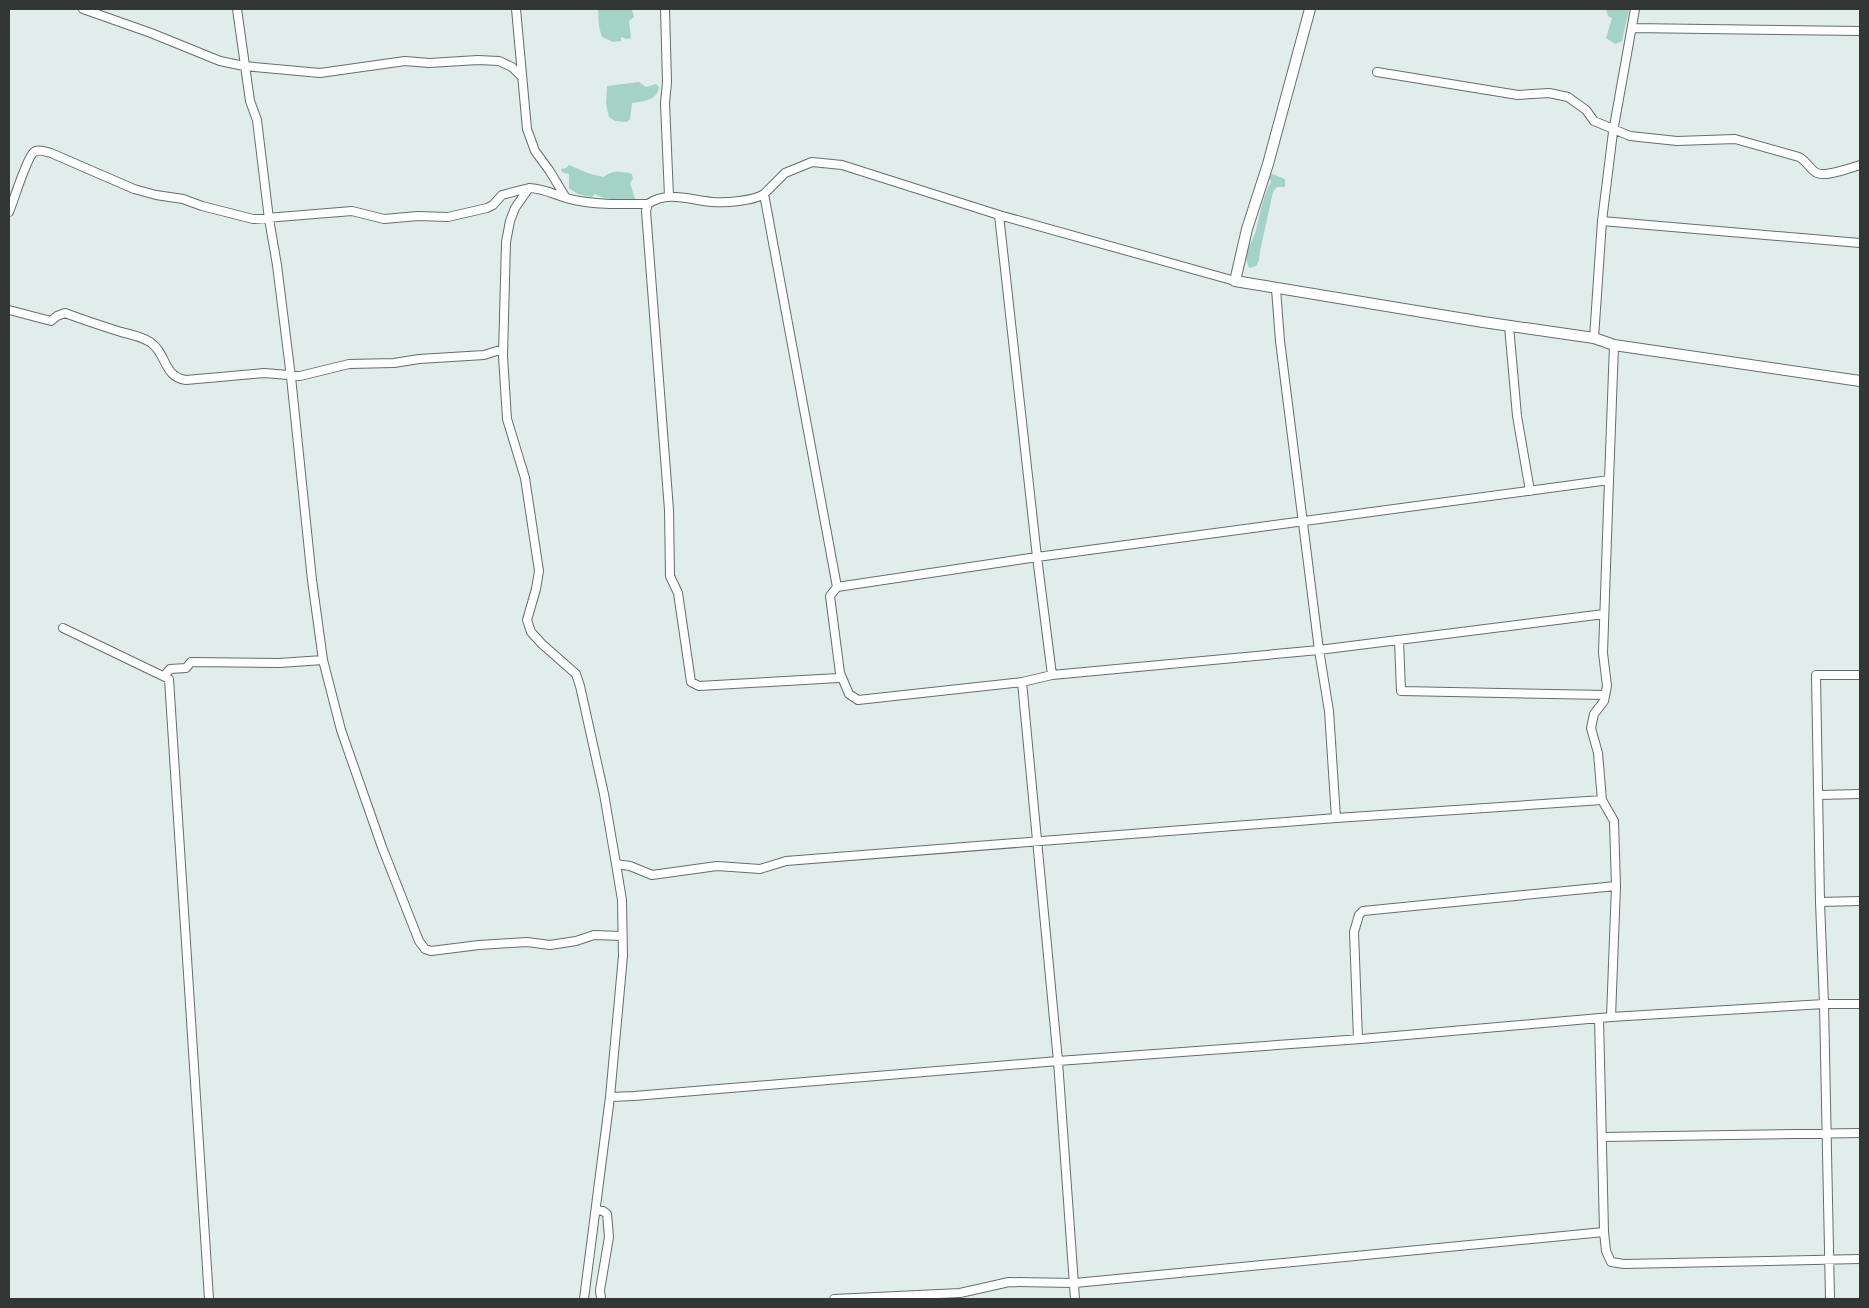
<svg xmlns="http://www.w3.org/2000/svg" width="1869" height="1308" font-family="Commissioner,sans-serif">
<rect width="100%" height="100%" fill="#e0edea"/>
<path fill="#a5d2c7" d="M598,9H632L634,17L629,21L631,38L627,39L621,37V41L613,42L602,37L599,27Z
M1606,9L1629,10L1622,41L1615,44L1606,38L1612,18L1608,16Z
M639,82L646,87L656,84L659,87C657,101 644,101 632,103L630,119L627,122L615,121L609,117L606,104L607,86Z
M569,165C580,170 591,175 604,177C610,170 623,171 632,174L633,179L630,183L635,199C623,200 606,201 595,194L592,197C582,196 576,194 569,188V174L562,172L561,169L566,168Z
M1270,173L1285,179V187H1277L1273,192L1260,251L1259,260L1256,266L1249,268C1248,265 1246,260 1246,257C1247,247 1254,239 1256,230C1260,215 1263,195 1271,182L1269,177Z"/>
<g fill="none" stroke-linecap="round" stroke-linejoin="round">
<g stroke="#646f6c" stroke-width="10">
<path id="minor" d="M83,9L151,33L220,61L244,66L320,73L405,61L429,63L478,60L499,61L512,67L521,76
M237,9L250,101L257,120L269,219L277,265L291,377L312,580L323,660L341,730L382,847L419,941L425,949L431,951L479,945L527,942L550,945L576,941L594,935L622,936
M516,9L527,129L535,151L549,170L566,198
M665,9L667,82L665,103L669,196
M1632,28L1860,31
M1377,72L1518,95L1549,93L1568,97L1586,110L1594,121L1630,136L1677,141L1735,139L1799,157C1808,162 1810,170 1817,173C1826,177 1850,168 1860,165
M764,194C753,201 726,203 712,202C690,200 667,190 648,204L646,211L669,510L670,576L678,593L691,682L699,686L838,678
M9,212C14,200 26,160 33,153C37,148 46,152 51,153L134,189L156,195L183,199L202,206L253,219L352,211L384,219L418,216L448,217L487,208L493,205L502,195L529,188
M999,215L1037,557L1609,480L1614,345
M1602,221L1860,243
M1276,289L1280,341L1319,650L1329,711L1336,818
M9,310L51,321L57,316L65,313C84,320 102,326 121,332C130,334 142,337 150,342C167,353 163,377 186,380L264,373L300,376L349,364L394,363L419,359L484,355L503,349
M1509,326L1517,416L1530,491
M1594,338L1602,221L1613,132L1635,9
M837,587L830,596L840,673L849,694L858,700L1022,682
M63,628L169,679L209,1299
M1399,640L1401,691L1605,695
M1052,675L1319,650L1604,614
M164,676L170,669L186,668L191,662L279,663L323,660
M1819,795L1860,794
M1602,800L1598,753L1591,728L1594,714L1604,701L1607,686L1603,653L1609,480
M616,864L604,794L580,686L576,674L542,644L531,632L527,620L536,589L539,571L525,478L507,419L503,356L506,242L510,221L515,208L529,188C545,188 558,197 574,200C598,205 623,204 648,204
M1820,902L1860,901
M1599,1018L1604,1232L1606,1251L1611,1262L1624,1264L1860,1259
M1358,1039L1354,932L1359,915L1363,911L1616,886
M610,1097L634,1096L1058,1061L1361,1039L1611,1017L1824,1004H1860
M1603,1137L1860,1133
M596,1210L603,1211L607,1214L609,1237L600,1290L601,1299
M584,1299L610,1097L623,956L622,900L616,864L630,866L652,875L717,866L760,869L786,861L1336,818L1602,800L1614,821L1616,886L1611,1017
M834,1299L960,1293L1009,1282L1075,1283L1604,1232
M1075,1299L1058,1061L1022,682L1052,675L1037,557L837,587L764,194L785,173L812,162L842,165L999,215L1235,281
M1830,1299L1824,1004L1820,902L1816,675H1860"/>
</g>
<g stroke="#646f6c" stroke-width="12">
<path id="tertiary" d="M1310,9L1268,164L1247,229L1235,281L1483,322L1594,338L1614,345L1860,381"/>
</g>
<use href="#minor" stroke="#fff" stroke-width="8"/>
<use href="#tertiary" stroke="#fff" stroke-width="10"/>
</g>
<rect width="1869" height="1308" fill="none" stroke="#323736" stroke-width="20"/>
</svg>
